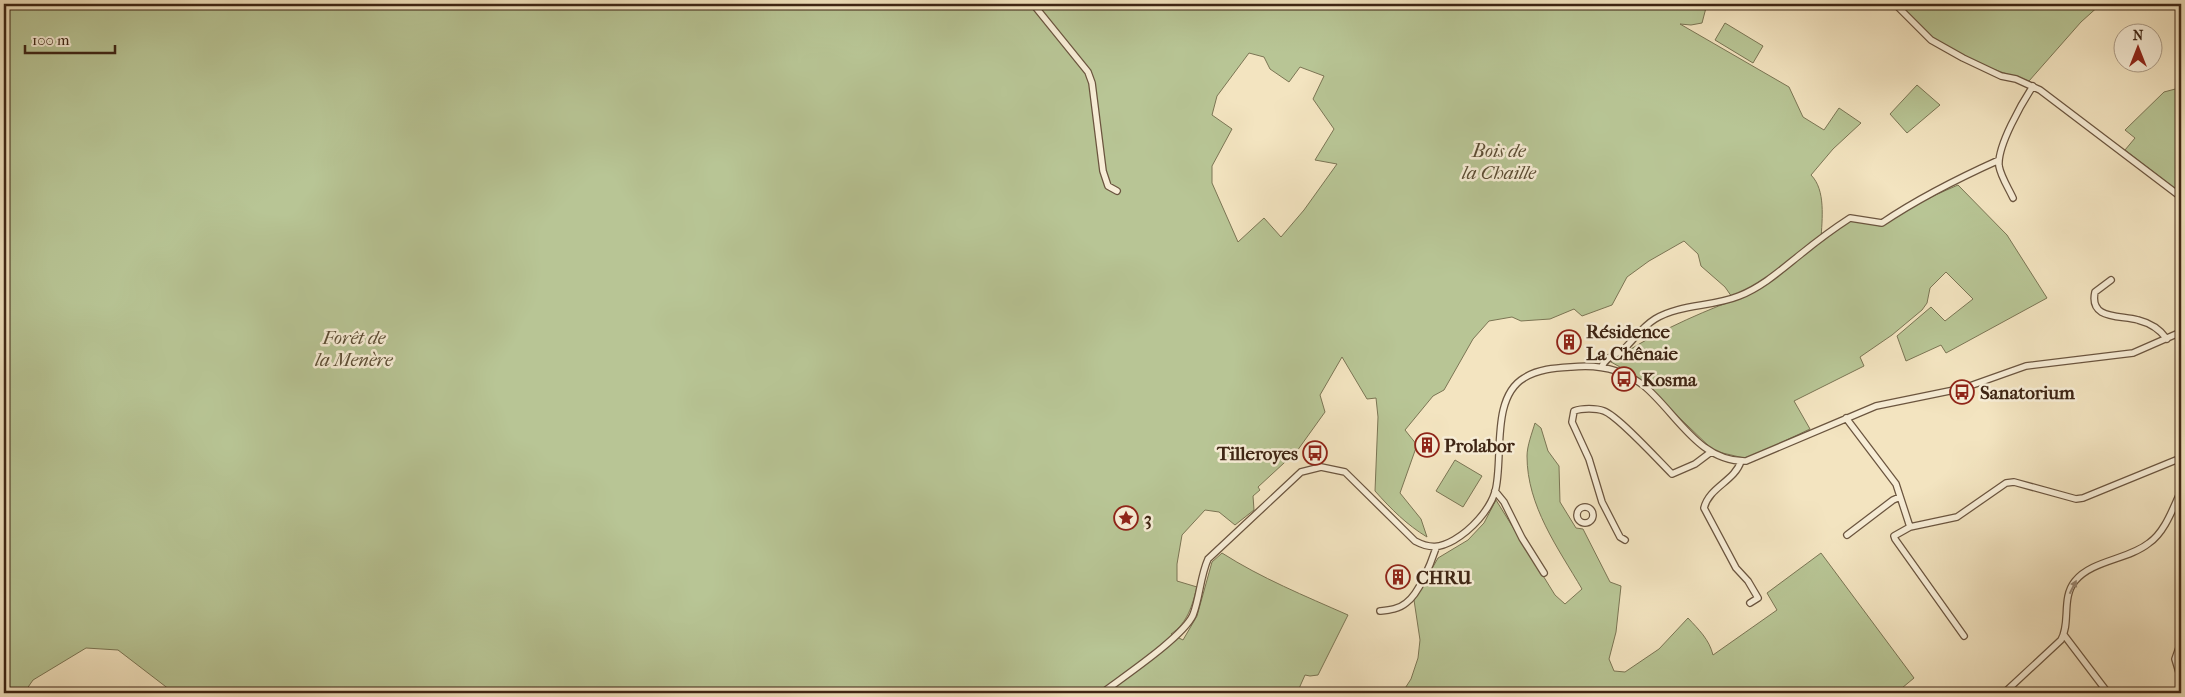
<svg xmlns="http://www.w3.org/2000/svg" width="2185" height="697" font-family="'IM FELL French Canon',serif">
<rect width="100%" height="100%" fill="#f3e4c0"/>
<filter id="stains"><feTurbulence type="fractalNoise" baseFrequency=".004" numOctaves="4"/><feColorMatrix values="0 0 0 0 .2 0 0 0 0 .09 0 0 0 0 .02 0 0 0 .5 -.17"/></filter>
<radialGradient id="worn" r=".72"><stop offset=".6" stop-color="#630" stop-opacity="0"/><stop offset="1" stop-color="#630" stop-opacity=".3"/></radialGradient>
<path fill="#b8c595" stroke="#7b7554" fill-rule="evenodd" d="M4,4H1707L1702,23L1691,25L1680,24L1789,87L1803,117L1824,130L1839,108L1861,123L1833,149L1811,175C1826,190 1822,219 1821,240L1851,220L1880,226L1917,203L1958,185L2007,235L2047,298L1946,353L1941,345L1906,361L1897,336L1931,307L1945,321L1973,299L1946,272L1930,288L1927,303L1922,310L1892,335L1860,357L1864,366L1794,401L1810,429L1757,454L1744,458L1714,451L1636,376L1611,362C1648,336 1692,316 1734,300L1725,287L1701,266L1698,254L1684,241L1649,261L1627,277L1612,305L1582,316L1574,309L1550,319L1521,321L1512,317L1489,321L1473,339L1444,390L1433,396L1405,430L1417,445L1400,493L1421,519L1427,537C1407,525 1391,509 1375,491L1378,417L1376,398L1367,399L1342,357L1320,395L1325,412L1297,451L1258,487L1260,490L1253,496L1254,510L1235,525L1219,512L1205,510L1182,535L1177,564V581L1197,587C1192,606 1188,622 1171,634L1183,640L1197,616L1212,562L1222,553C1261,578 1305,596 1348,615L1318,675L1310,676L1305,675L1297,693H174L118,650L86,648L33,680L24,693H4ZM1249,53L1264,57L1270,69L1289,82L1300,67L1324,76L1313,99L1334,129L1315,160L1337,164L1304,210L1281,237L1264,218L1238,242L1212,183V166L1232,129L1212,115L1217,96Z
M1899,4H2101L2081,22L2029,81C1996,71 1959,58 1931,37C1918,27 1910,15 1899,4Z
M1725,23L1763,46L1753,63L1715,40Z
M1917,85L1940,105L1907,133L1890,114Z
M2179,88L2181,89V193L2125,150L2135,138L2125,130L2164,92Z
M1535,423L1541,428L1548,451L1559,466L1560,502L1576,528L1583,529L1610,582L1621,586L1616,632L1609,659L1614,671L1625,672L1659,649L1688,618C1699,630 1709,639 1713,655L1777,610L1767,593L1821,553L1914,678L1896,693H1402L1411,679L1418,658L1420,640L1414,600L1438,558L1468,540L1484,523L1496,500L1555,595L1565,604L1582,589C1558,548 1527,506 1527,456C1527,446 1532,433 1535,423Z
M1455,460L1482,476L1463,507L1436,491Z"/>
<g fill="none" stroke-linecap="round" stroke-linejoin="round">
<g stroke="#6b553f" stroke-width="8">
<path id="minor" d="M1033,4L1088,72L1092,83L1103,171L1108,186L1117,191
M1895,4L1931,40L1963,58L2001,76L2016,79L2040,90L2181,197
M2013,198C2009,189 2001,177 1999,166C1997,146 2022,103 2033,86
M2111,280L2095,292C2089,320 2120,315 2138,320C2150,323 2159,328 2167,339
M1602,367C1605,357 1618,354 1625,348C1635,338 1642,327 1655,319C1680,304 1712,307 1739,296C1762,287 1781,270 1801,254C1817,241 1833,229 1850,218L1882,223C1919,198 1959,178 1999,160
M1846,418L1896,484L1910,527L1957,517L2006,483L2014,482L2076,499L2083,498L2181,458
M1741,461C1735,481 1709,487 1704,508L1736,568L1748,581L1758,598L1750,603
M1495,491L1504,502L1522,538L1544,573
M1577 515a8 8 0 1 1 16 0a8 8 0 1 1-16 0Z
M1910,527L1894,536L1895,539L1964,636
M1847,535L1893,500L1900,497
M1625,540L1620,537L1602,502L1589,459L1572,422L1574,411C1582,408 1596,408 1604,411C1618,416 1659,461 1672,474L1695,464L1711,452
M1380,611C1389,610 1399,609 1406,603C1419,594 1431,563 1436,548
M2064,635L2108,693
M2181,642L2175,659L2181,679
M1102,693C1123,677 1183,637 1193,615C1200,597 1200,577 1208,559L1301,472L1321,467L1345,472L1415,541C1430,549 1440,548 1454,540C1471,530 1489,511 1495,492C1504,461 1490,398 1524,378C1538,369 1555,368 1571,367C1597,364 1622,369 1643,385C1676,412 1698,462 1746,461L1876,406L1964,388L2026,366L2133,353L2181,332
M2004,693L2061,640C2071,623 2061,598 2075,581C2092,560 2128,560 2149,543C2165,532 2173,508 2181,491"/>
</g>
<g stroke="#6b553f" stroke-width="9">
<path id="tertiary" d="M2174,693L2181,689"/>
</g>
<use href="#minor" stroke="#f7edd6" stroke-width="5.5"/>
<use href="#tertiary" stroke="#f7edd6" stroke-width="7"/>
</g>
<defs><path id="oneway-solid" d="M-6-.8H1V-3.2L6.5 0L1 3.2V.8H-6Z" transform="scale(1.25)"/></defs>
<use fill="#9a8975" href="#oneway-solid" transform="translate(2073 587) rotate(-63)"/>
<defs>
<g id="building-ring" transform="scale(1.25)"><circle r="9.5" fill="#f7edd6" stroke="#8f2418" stroke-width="1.5"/><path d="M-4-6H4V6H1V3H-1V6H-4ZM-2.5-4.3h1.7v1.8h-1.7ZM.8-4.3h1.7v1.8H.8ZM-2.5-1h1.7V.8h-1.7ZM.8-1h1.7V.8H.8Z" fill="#8f2418"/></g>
<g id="bus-ring" transform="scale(1.25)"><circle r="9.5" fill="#f7edd6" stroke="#8f2418" stroke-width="1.5"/><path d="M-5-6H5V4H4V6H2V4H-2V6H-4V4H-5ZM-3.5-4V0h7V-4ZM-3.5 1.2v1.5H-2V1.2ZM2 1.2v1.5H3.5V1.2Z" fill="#8f2418"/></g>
<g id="sight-ring" transform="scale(1.25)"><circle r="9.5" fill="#f7edd6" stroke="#8f2418" stroke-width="1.5"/><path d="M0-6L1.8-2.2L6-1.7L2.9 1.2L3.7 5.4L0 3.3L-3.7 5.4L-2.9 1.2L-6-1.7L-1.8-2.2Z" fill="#8f2418"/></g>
</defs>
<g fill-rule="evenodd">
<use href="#building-ring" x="1569" y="342"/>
<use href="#bus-ring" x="1624" y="379"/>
<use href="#bus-ring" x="1962" y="392"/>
<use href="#building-ring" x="1427" y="445"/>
<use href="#bus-ring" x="1315" y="453"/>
<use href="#sight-ring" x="1126" y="518"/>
<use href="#building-ring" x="1398" y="577"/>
</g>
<g text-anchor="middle" stroke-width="5" stroke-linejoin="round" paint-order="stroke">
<g font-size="19" font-style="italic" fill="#5c4d34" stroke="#f7edd6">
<text x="1499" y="157">Bois de<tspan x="1499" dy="22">la Chaille</tspan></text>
<text x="354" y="344">Forêt de<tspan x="354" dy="22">la Menère</tspan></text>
</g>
<g font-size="19" font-weight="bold" fill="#3e2514" stroke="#f7edd6" text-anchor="start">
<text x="1586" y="338">Résidence<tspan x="1586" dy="22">La Chênaie</tspan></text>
<text x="1642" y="386">Kosma</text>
<text x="1980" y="399">Sanatorium</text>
<text x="1444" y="452">Prolabor</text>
<text x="1298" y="460" text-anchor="end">Tilleroyes</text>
<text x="1144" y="525">3</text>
<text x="1416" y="584">CHRU</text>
</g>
</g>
<rect width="2185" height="697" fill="none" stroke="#f3e4c0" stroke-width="20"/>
<rect x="5" y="5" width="2175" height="687" fill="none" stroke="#3e2514" stroke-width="2.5"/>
<rect x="10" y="10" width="2165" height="677" fill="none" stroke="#3e2514"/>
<g transform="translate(2138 48)"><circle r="24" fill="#f7edd6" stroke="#ad9d88"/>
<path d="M0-4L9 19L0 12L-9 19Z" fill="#8f2418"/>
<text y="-8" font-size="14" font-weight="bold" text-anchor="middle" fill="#3e2514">N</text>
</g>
<path d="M25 45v8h90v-8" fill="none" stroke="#3e2514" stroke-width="2.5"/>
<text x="32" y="45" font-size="15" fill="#3e2514" stroke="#f7edd6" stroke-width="4" paint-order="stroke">100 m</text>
<rect width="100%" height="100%" filter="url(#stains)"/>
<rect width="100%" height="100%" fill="url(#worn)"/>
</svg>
